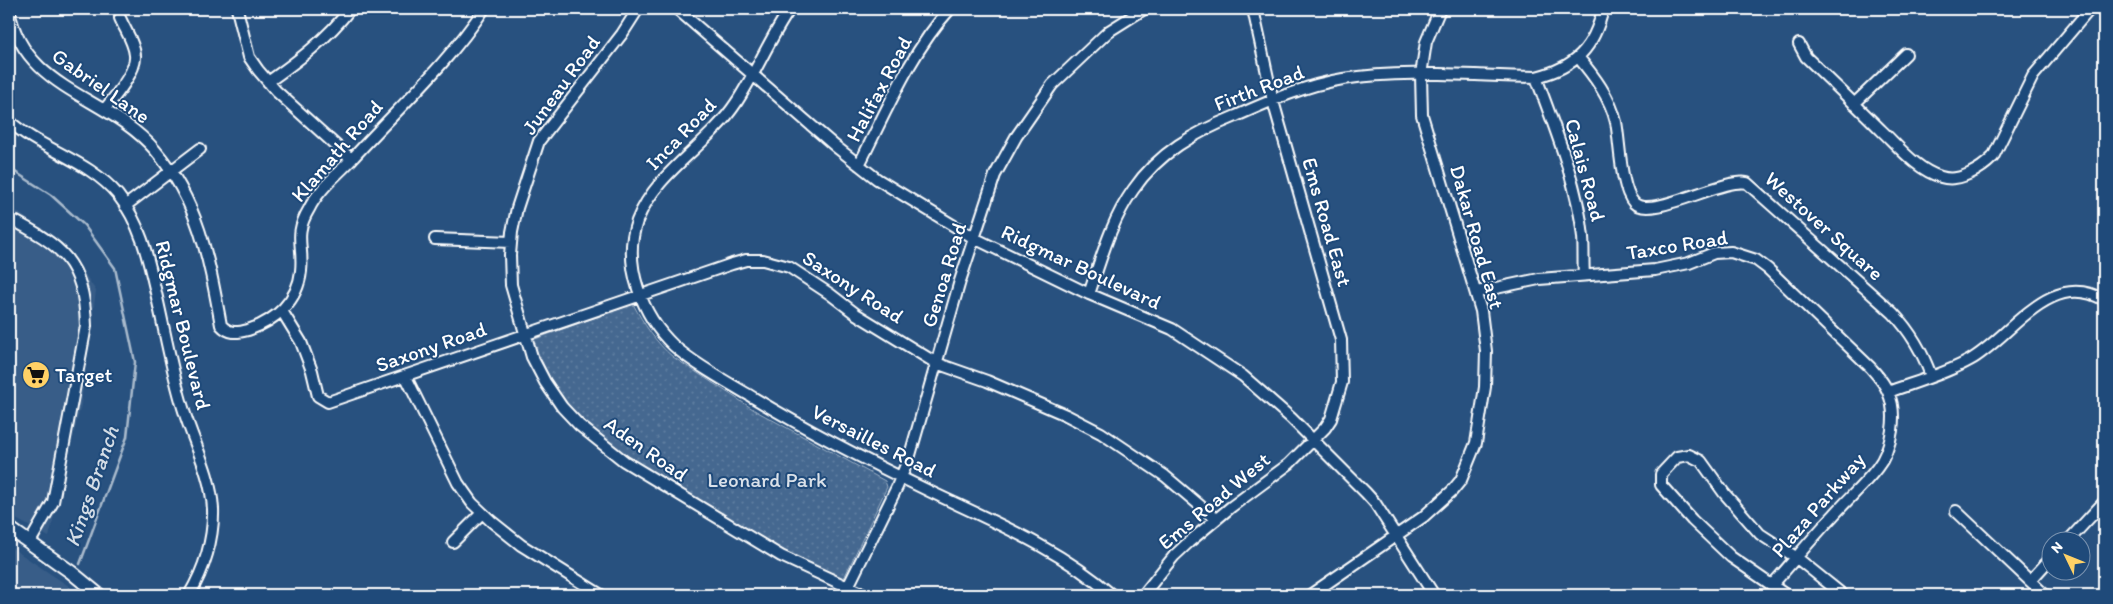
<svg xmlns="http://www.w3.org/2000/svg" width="2113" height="604" font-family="Itim,sans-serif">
<defs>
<pattern id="park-dots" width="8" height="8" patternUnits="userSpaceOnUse" patternTransform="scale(1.25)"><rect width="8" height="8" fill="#446890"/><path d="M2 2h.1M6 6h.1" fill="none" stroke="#607fa1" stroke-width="1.8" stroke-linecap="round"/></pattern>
</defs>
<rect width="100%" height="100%" fill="#28517f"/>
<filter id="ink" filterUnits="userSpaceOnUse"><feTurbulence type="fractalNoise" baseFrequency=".02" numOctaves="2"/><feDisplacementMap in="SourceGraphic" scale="10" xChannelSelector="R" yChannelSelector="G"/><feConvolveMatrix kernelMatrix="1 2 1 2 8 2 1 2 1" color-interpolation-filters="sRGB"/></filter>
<g filter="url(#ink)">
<path fill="#375d88" d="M9,205L72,254L96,291L81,405L49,537L9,515Z
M9,546L73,589L80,595H9Z"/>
<path fill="url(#park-dots)" stroke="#a2b4c8" d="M633,304C644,324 655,342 673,357L756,411L885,481L887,487L844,578L837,579C782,550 728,520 675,487C642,467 609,448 582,421C559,399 544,368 532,340Z"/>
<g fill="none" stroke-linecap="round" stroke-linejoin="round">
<path stroke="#aabbcd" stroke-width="2.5" d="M9,168L51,195L84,225L115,268L135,362L127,437L80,564
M67,595L69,589"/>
<g stroke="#fff" stroke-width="14">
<path id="minor" d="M237,9L249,57L258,70L276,91L351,159
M638,9L622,34L539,141L517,208L512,232L510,255L511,285L532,357L545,382L562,407L579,425L624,461L781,556L865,595
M677,9L835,146L877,179L974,238L1089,294L1172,329L1243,376L1291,418L1366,493L1375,503L1434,595
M790,9C769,39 756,73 736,103C707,147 656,171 637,221C622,264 642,316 674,346C694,364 730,384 754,398C812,433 871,463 931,492C994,522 1060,549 1112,595
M9,10C24,91 108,95 155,150C199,202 209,260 221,325C229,334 237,333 248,330C275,321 298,301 301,271C304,244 293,236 309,209C318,190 337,175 351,160C396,110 447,65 484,9
M1799,44L1806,57C1831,81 1856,105 1881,130C1898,146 1917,170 1941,177C1959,183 1981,169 1993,157L2033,76L2090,9
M1578,57C1594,76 1610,97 1616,122C1620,142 1620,188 1634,203C1651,220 1724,177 1747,183L1893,313C1910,331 1923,353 1931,376
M1536,77C1554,126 1578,185 1583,237C1584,249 1583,263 1584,275
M268,82C299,60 327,39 350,9
M1854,104L1906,54
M104,110C114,98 137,71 135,55C134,42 125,30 120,18
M9,121C41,150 89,160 118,195C141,224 148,258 156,293C165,332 172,373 184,411C194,444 211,474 213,509C214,539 204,570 189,595
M859,165C886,112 910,53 950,9
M125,206L200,149
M9,218C62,246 84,261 86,326L53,502L30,542
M435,239L511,242
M1477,292L1539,279L1655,270L1689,263L1714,253L1731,252L1756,260L1768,269L1870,367C1877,375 1884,382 1888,392C1898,414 1892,449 1877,468C1864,485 1847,500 1833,516C1812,538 1793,562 1772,585
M1089,294C1101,259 1111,221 1133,190C1159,152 1194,133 1236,116C1270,101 1306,85 1343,79C1406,69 1472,76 1536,77C1576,67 1594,48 1603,9
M282,311L301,342L312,371L318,396L328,402L732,264L746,260H763L789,267L830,294L856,314L936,363L987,381L1066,415L1101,433L1165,476L1216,519
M406,377L458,483L472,503L491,521L521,545L601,595
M1888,392C1916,382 1945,374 1970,360C2011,337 2050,268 2104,300
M1956,511L2045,595
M453,542L482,513
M2067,542L2104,502
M2030,581L2050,559
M844,595L897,487L910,455L960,281L995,175L1016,137L1052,85L1109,31L1144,9
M1143,595L1174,556L1189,542L1231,507L1289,464L1325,428L1331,419L1342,382L1341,340L1273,101L1253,9
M1310,595L1423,517L1452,491L1461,480L1476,443L1485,387L1486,351L1481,311L1422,115L1421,75L1426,42L1440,9
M1786,595L1731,557L1692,520L1661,485V474L1677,457L1689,455L1701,461L1724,493L1760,534L1797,558L1843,595"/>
</g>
<g stroke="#fff" stroke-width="16">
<path id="major" d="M9,528L71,572L99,595"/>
</g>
<use href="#minor" stroke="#1f4a7a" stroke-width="10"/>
<use href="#major" stroke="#1f4a7a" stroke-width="12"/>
</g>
</g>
<defs>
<g id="supermarket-disc" transform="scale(1.4375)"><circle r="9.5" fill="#ffd166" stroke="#1f4a7a"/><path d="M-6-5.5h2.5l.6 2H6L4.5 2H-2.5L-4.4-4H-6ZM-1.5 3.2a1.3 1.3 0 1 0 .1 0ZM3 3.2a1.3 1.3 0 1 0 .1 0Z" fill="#111"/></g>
</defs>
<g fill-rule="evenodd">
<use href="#supermarket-disc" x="36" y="375"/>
</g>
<g text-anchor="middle" stroke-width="4" stroke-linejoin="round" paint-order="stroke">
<g font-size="21" fill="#fff" stroke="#1f4a7a">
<text transform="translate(561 85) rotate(-54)" y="7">Juneau Road</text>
<text transform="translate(101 86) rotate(35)" y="7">Gabriel Lane</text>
<text transform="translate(1259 88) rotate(-21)" y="7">Firth Road</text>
<text transform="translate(879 89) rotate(-62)" y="7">Halifax Road</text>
<text transform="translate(681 134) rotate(-46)" y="7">Inca Road</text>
<text transform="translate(337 151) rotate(-49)" y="7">Klamath Road</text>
<text transform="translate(1585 170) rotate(75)" y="7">Calais Road</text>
<text transform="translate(1327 222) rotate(74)" y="7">Ems Road East</text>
<text transform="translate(1824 226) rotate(42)" y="7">Westover Square</text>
<text transform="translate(1477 237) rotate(74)" y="7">Dakar Road East</text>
<text transform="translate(1677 245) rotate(-9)" y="7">Taxco Road</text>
<text transform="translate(1081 267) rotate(25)" y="7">Ridgmar Boulevard</text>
<text transform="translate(944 275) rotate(-73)" y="7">Genoa Road</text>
<text transform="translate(853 287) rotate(33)" y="7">Saxony Road</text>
<text transform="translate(183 325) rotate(76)" y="7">Ridgmar Boulevard</text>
<text transform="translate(431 347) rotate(-19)" y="7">Saxony Road</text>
<text transform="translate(874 441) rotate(27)" y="7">Versailles Road</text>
<text transform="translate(646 449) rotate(35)" y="7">Aden Road</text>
<text transform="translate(1214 501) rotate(-40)" y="7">Ems Road West</text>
<text transform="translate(1818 505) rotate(-49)" y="7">Plaza Parkway</text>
</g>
<g font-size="21" fill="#fff" stroke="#1f4a7a" text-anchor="start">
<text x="55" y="382">Target</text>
</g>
<g font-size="21" fill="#dae1e9" stroke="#1f4a7a">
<text x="767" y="487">Leonard Park</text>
</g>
<g font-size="22" font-style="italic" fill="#d4dde6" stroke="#1f4a7a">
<text transform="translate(91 486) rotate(-71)" y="8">Kings Branch</text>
</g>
</g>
<rect width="2113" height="604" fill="none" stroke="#1f4a7a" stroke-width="30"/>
<rect x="15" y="15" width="2083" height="574" fill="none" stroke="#fff" stroke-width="2" filter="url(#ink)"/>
<g transform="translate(2066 556) rotate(313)"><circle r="24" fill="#1f4a7a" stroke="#7992af"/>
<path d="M0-4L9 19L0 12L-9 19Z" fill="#ffd166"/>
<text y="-8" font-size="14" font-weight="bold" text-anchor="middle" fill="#ffffff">N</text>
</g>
</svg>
